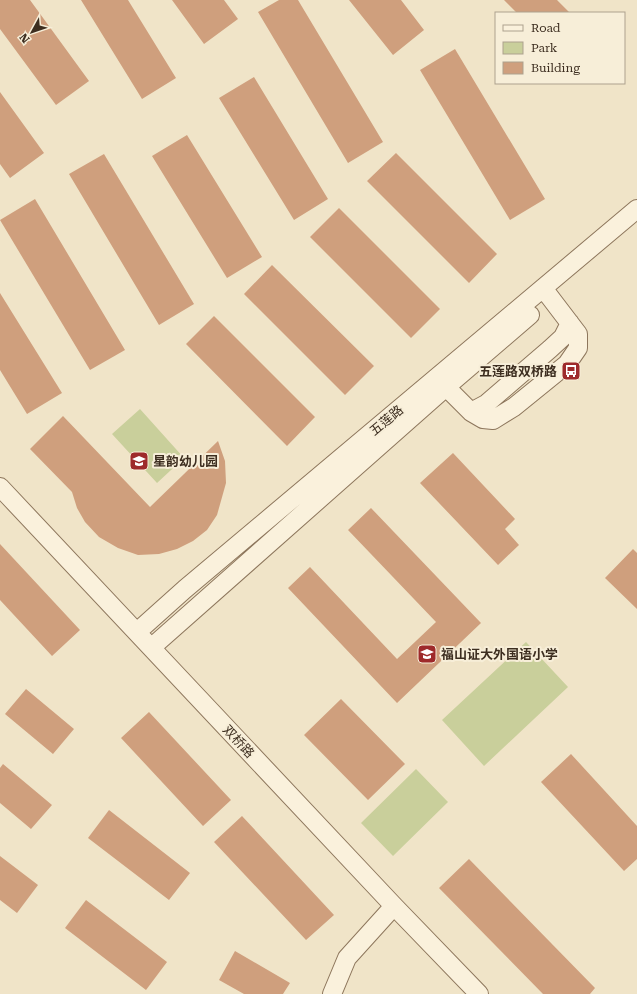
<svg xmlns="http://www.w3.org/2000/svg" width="637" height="994" font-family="'Roboto Serif','Noto Sans SC',serif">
<rect width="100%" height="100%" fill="#f0e4c8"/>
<path fill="#c9cf9b" d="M140,409L184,458L157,483L112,434Z
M526,642L568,687L484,766L442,720Z
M416,769L448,802L393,856L361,823Z"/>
<path fill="#cf9f7d" d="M0,0H30L89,81L56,105L0,29Z
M81,0H128L176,78L142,99Z
M172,0H224L238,19L204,44Z
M279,0H298L383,142L348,163L258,12Z
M349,0H401L424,30L393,55Z
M504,0H557L570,13H517Z
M455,49L545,199L510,220L420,70Z
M254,77L328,199L294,220L219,98Z
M0,92L44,153L10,178L0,164Z
M187,135L262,257L227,278L152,156Z
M396,153L497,254L469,283L367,181Z
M104,154L194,304L159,325L69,174Z
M35,199L125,350L90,370L0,220Z
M339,208L440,309L411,338L310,237Z
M272,265L374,366L345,395L244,294Z
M0,293L62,393L27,414L0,370Z
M214,316L315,417L287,446L186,344Z
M63,416L150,507L218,441L225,461L226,483L217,515L207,530L193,541L177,549L159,554L138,555L118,548L99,537L85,522L77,508L72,492L30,449Z
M453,453L515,519L505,529L519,545L498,565L420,483Z
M371,508L481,623L397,703L288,588L310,567L397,659L436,622L348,530Z
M0,544L80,630L52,656L0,600Z
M633,549L637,553V609L605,578Z
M26,689L74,729L53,754L5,714Z
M341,699L405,764L368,800L304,735Z
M149,712L231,800L203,826L121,738Z
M571,754L637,826V859L624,871L541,782Z
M3,764L52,805L31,829L0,803V768Z
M109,810L190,873L169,900L88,838Z
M242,816L334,915L306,940L214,842Z
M0,856L38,885L17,913L0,900Z
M469,859L595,988L590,994H543L439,888Z
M86,900L167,962L146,990L65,928Z
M235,951L290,983L283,994H244L219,980Z"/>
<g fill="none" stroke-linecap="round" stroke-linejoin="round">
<g stroke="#8d765c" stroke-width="20">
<path id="minor" d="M436,382L446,387L471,412L483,419L493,420L514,407L567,364L578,348V334L543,288
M471,412L486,404L550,349L563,337L570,323
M0,487L394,906L479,994
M137,632L185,589L637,209
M152,647L446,387L530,315
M332,994L347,958L394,906"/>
</g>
<use href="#minor" stroke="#faf1dc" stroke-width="18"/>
</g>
<defs>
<g id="bus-square" transform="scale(1)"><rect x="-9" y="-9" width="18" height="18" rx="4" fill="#9e2a2b" stroke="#f7eed8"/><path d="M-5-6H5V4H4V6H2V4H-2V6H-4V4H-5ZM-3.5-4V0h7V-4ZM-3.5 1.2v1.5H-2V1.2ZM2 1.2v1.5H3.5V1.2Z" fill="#fff"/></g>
<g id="school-square" transform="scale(1)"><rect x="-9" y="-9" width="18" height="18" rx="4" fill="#9e2a2b" stroke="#f7eed8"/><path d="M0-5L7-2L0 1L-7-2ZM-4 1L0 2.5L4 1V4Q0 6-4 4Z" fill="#fff"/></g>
</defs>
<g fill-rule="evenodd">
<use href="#bus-square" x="571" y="371"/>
<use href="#school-square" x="139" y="461"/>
<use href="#school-square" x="427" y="654"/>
</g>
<g text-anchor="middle" stroke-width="4" stroke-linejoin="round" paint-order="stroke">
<g font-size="13" font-weight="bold" fill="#3d2e20" stroke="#f7eed8" text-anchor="start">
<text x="557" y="376" text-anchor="end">五莲路双桥路</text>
<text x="153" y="466">星韵幼儿园</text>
<text x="441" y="659">福山证大外国语小学</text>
</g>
<g font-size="13" fill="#3d2e20" stroke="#f7eed8">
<text transform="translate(386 420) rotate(-40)" y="5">五莲路</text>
<text transform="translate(239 741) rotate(47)" y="5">双桥路</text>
</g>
</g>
<rect x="495" y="12" width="130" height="72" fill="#f7eed8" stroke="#ada18e"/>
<rect x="503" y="25" width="20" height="6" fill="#faf1dc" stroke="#ada18e"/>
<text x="531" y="32" font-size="12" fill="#3d2e20">Road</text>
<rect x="503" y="42" width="20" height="12" fill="#c9cf9b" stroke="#ada18e"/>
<text x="531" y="52" font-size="12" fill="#3d2e20">Park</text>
<rect x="503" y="62" width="20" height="12" fill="#cf9f7d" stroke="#ada18e"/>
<text x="531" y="72" font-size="12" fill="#3d2e20">Building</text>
<g transform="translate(32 32) rotate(230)" stroke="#f7eed8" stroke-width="3" paint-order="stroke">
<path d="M0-3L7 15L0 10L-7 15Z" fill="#3d2e20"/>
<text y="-6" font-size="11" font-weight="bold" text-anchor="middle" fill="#3d2e20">N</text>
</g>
</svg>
